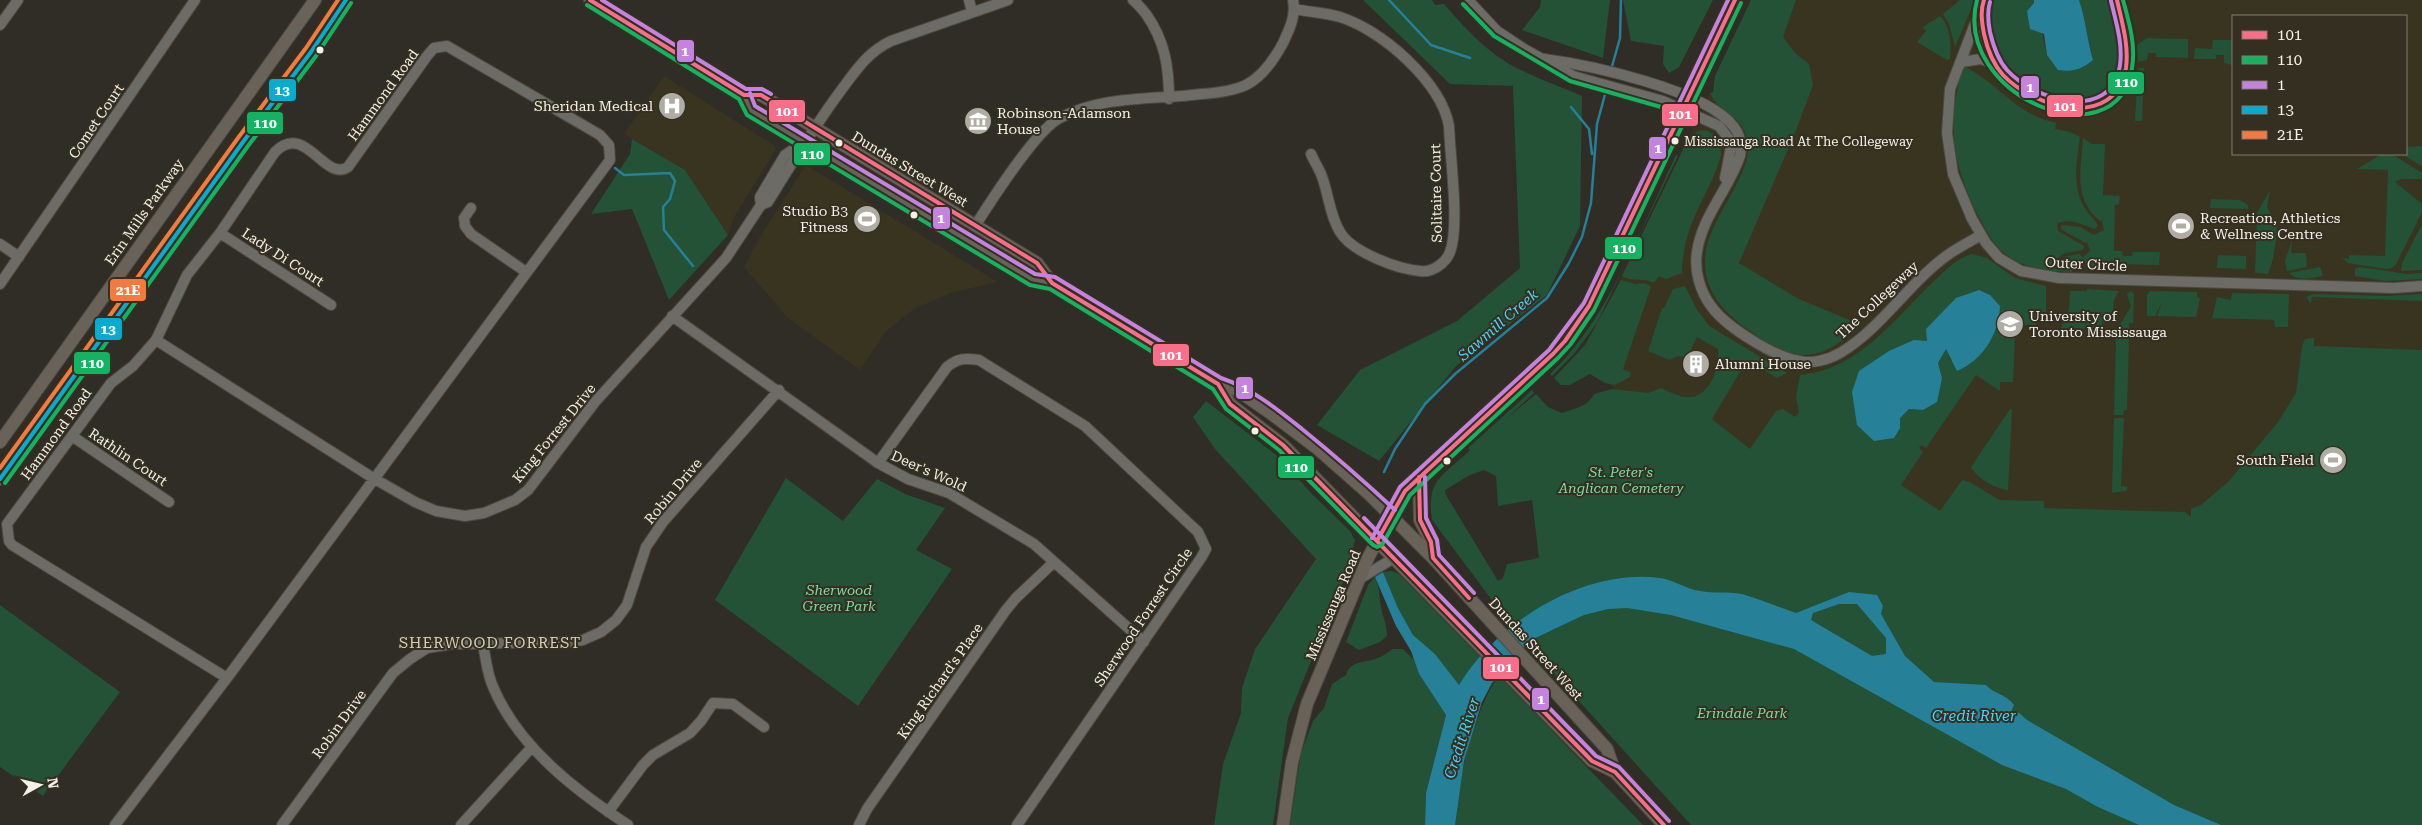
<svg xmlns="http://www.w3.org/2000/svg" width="2422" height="825" font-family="'Roboto Serif',serif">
<rect width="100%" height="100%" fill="#2f2d25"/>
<path fill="#393420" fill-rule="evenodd" d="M1751,0H2422V632L1732,490L1623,400L1598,370L1595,331L1710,93L1713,92L1715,76ZM2233,16H2406V154H2233Z
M664,76L775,146L776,149L734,217L728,235L685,170L624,134Z
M806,165L972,266L997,282L951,293L914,309L886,331L860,370L788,318L744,267L761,235Z"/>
<path fill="#235236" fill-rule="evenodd" d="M1363,0H1432L1435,5L1444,4C1466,29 1490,56 1521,70C1540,80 1562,87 1582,96L1580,226L1547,295L1456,366L1379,461L1317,425L1360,370L1457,321L1520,268L1513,86L1450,84Z
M1541,0H1610L1603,58L1522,30L1540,7Z
M1623,0H1713L1679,67L1669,73L1663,64L1664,46L1631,41Z
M1751,0H1796L1783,37L1796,54L1809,64L1813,85L1795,133L1739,263L1797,298L1861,325C1844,340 1826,356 1802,355C1787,354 1773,346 1760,338C1732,320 1703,296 1705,259C1706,222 1750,178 1748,146C1746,114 1719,115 1710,93L1713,92L1715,76Z
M1960,0H1975L1955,47L1949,24L1943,14Z
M1991,0H2034L2047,55L2093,60C2087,40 2086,20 2079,0H2111C2115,21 2123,47 2120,68C2106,144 1967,86 1991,0Z
M1940,16C1951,27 1951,44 1950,59L1947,60L1917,42L1926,31L1923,27Z
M2147,38L2188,39V58L2156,57V53H2148L2147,60L2138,62L2137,45Z
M2213,40H2233L2232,65L2224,63V55H2216V59H2194L2195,48L2212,49Z
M1965,67C1997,82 2015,114 2056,123L2055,129L2070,132L2080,137C2077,161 2071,188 2086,210C2090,216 2095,220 2098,226L2094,229C2084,225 2067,217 2057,224L2058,231L2084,246L2083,250L2065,253L2054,261L2056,268H2072V272C2047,271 2022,269 2003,252C1993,244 1987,232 1981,221C1959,181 1947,137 1957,92C1959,84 1959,73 1965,67Z
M2138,68H2144L2142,121H2135Z
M1705,130C1717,134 1721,142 1721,155C1708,200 1683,221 1682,273L1666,279L1659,276L1654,283C1643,277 1635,283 1622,276L1689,137L1699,131Z
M2083,138L2092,144H2105L2103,195L2120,196L2119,204L2115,205L2114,251H2122L2123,256H2132L2133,252H2160L2159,265L2114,264L2113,269L2091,268L2085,263L2060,265L2058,263L2066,256L2079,254L2083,257L2090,251L2087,242L2086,243L2064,231L2061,229L2062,225L2080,227L2094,235L2104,230L2102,220L2100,221C2073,199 2081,169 2083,138Z
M632,139L685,170L728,235L669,300L632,209L591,214L630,154Z
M2422,146V166L2401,154H2406V147Z
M2382,154H2392L2422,173L2421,179H2401L2395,182L2421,203L2422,212L2396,264L2392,268L2387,269L2348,263L2342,258L2349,259V255L2385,256L2388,170L2357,169Z
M1676,155L1678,156L1597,323L1574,354L1552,376L1550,374C1609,318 1641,228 1676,155Z
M2270,190L2267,207L2276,225L2277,233L2273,259L2268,274L2255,273L2257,213Z
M2211,199L2240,200L2248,205V209L2210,208Z
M2422,224V270L2401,271L2402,263Z
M2292,240L2291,253H2306L2307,267L2287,271L2285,261Z
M1972,254L1987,258L2015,278L2046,286V316L2044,319L2037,320L2035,325L2013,324L2012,335L2015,336L2013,382H2000V391L1976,375L1926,448L1921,445L1919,448L1923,452L1901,485L1940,511L1962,480L1970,482L1999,500L2044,501V508L2185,512L2191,517V509L2201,505L2228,482L2278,422L2296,393L2302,346L2305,339L2314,338V346L2422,350V825H1691L1512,627L1432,520C1426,478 1443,477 1470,450L1468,448L1532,390L1534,393L1506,419L1536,394L1548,407L1562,413C1573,409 1589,406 1594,394L1612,389L1648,393L1661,388C1669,391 1678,397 1687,397C1710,399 1720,367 1718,349L1697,337L1687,358L1678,356L1669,360L1648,351L1662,308H1664L1673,289L1685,286L1696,308L1709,326L1787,373L1777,378L1747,360L1712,419L1750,449L1776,411L1783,409L1795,417L1799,412L1796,397L1800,375C1857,370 1894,320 1932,283C1944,272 1956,258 1972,254ZM1979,290L1990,296L2000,306L1951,361L1946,348L1938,363L1942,378L1923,410L1909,409L1900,418L1927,341ZM1484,470L1496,476L1498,506L1532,500L1539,558L1507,564L1503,578L1498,581L1446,495L1445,490L1470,475Z
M2218,255L2246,256V269L2217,268Z
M2320,267L2323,276C2311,278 2298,282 2289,273Z
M2360,267L2407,274L2422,273V279L2386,281L2355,276V269Z
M1621,280L1635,284L1645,283L1651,287L1623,369L1631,373L1630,377L1615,385L1605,383L1590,374L1570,385H1561L1554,378L1585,345Z
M2087,289L2119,291L2114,300L2112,323L2102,322V329L2061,328L2069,310L2070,291H2087Z
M2131,291L2134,294L2133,323H2129V337L2116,332L2131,306L2127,294Z
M2150,291L2197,292V297L2200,298L2196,317L2157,316L2162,302L2155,316H2147V295Z
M2232,293L2289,294L2288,327H2275L2274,320L2212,318L2217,297L2231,300Z
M2314,294L2387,296L2422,294V301L2312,297L2311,304L2306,297Z
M2116,335L2129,339L2127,410H2124L2123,415H2114Z
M1206,401L1280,458L1311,493L1350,531L1355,540L1348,570L1288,718L1273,825H1214L1223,764L1241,713L1242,688L1255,649L1316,559L1215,449L1193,417Z
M2010,409H2012L2008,490C1996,489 1976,478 1971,467Z
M2114,418H2124L2121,486L2128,487L2126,491L2112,493Z
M786,478L843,521L877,479L905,494L945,508L916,550L952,569L858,706L715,600Z
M1392,571L1399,574L1480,657L1459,686L1435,654L1413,635L1398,608L1383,572Z
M1375,577C1379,586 1379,591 1380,600C1381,613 1387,623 1387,636L1380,642L1359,650L1346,642L1368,585Z
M0,605L120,692L43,796L0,767Z
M1393,649H1403L1414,660L1419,674L1446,715L1426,793L1425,825H1290L1301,753L1313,721L1324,708L1332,684L1346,675C1350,660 1366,663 1378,658C1383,656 1388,652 1393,649Z
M1499,676L1643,825H1455C1453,793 1478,699 1499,676Z"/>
<path fill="#258098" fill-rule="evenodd" d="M2034,0H2079C2086,20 2087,40 2093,60C2080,70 2074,72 2058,70L2047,55L2044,34L2030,29L2027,11L2034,3Z
M1979,290L1990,295L2000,306C1999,334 1983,360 1957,371L1946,349L1938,363L1942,378L1937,402L1923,410L1909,409L1900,418V428L1894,438L1874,441L1857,425L1852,392L1859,371L1889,351L1914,340L1927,341L1926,329L1956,298Z
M1383,572L1398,608L1413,635L1435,654L1459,685C1497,622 1584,568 1660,578C1674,580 1686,589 1700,591C1714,594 1728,591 1742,594C1760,599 1778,607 1796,613L1849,592L1877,595L1883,606L1881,614L1905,656L1934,682L1986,685C1995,695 2005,693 2014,705L2011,712H2018L2027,720L2174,805L2221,825H2139L2098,807L2066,789L2002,765L1794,649L1671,615L1627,608L1608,609L1584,615L1531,640L1492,683L1482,702L1464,761L1455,825H1425L1426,793L1446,715L1419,674L1411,651L1396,626L1375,577ZM1839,604H1857L1886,638V654L1872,656L1811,620L1813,613Z"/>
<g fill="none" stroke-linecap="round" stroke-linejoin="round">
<path stroke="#258098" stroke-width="2.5" d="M1389,0L1431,45L1470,58
M1611,70L1620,38L1621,0
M1571,107L1589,129L1592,154
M615,168L624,175L670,173L675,181L670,199L663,207L664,230L693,266
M1384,472L1395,449L1425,404L1455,374L1547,298L1569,263L1582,237L1591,203L1597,124L1607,87"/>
<g stroke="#4b4942" stroke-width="12">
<path id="minor" d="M969,0L972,12
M1133,0C1138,4 1142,9 1146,14C1165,41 1169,67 1169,99
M1468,0L1497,31L1524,49L1573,76L1663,101L1719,126L1729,139L1731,147L1725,178
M1984,0L1950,89L1947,133L1953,174L1972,219L1986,243L1999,258L2021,271L2059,278L2394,288L2422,286
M1295,9C1309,12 1326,13 1340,17C1382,30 1441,82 1449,126C1450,158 1460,225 1450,252C1446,263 1432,273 1420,271C1397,269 1352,252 1340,232C1329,214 1329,194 1321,174C1318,167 1314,161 1311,154
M1982,11C1982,29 1985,50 1996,66C2022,102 2105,137 2124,76C2131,53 2122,22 2117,0
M0,25L18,0
M1544,59C1589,65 1707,90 1734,127C1741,136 1742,145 1740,156C1729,189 1702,216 1697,252C1694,271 1700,291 1711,306C1726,327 1774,357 1800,361C1812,364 1828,360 1840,353C1882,328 1909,282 1949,254C1959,247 1971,241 1981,235
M1961,62L1981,59L1995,64
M761,205L760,197L785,155L801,144
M471,208L464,218L465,226L471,234L526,272
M975,226C991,201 1034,133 1058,119C1101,95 1154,100 1202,94C1216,93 1233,91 1246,85C1262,77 1275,58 1283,43C1290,28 1296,16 1293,0
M220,233L331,305
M0,244L19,257
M0,284L195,0
M672,316L878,463L908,479L949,493L1034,544L1144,642
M156,340L373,478L415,502L436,511L465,516L484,513L515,500L528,490L595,402L726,258L761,205L768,202C792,163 815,125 842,89C857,69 868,52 891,41L1008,0
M72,436L169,502
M878,463L947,367C958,358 965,358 979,360L1085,426L1198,532L1206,549L1201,558L1017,825
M1359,579L1394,558
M483,644C486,659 487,675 494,689C519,747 576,791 628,825
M608,812L643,765L653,755L690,733L701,721L713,703L733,704L764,727
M115,825L227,678L610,160L609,145L600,135L447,46L434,48L427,56L348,167C325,183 305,121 275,152L220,233L187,275L156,340L133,366L111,383L7,524L9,541L12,545L227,678
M282,825L393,673L410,659L427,648L452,644L571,642L583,640L601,632L616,620L627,605L646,547L663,522L779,390
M461,825L532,747
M859,825L867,809L1006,610L1016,598L1054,562"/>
</g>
<g stroke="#4b4942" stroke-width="14">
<path id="major" d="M590,0L744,95H761L1037,263L1052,283
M744,95L750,110L1033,280L1052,283L1218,384L1237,390L1269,412L1318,449L1369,494L1433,558L1607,749L1615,772
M1218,384L1230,404L1283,445L1592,761L1615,772L1664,825
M0,442L315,0
M1419,477L1420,520L1431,542L1433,558
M0,479L243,142L311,52L346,0
M1283,825L1292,762L1307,704L1368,558L1398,502L1419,477L1553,354L1565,341L1589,306L1735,0"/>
</g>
<use href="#minor" stroke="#6d6b65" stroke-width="10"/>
<use href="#major" stroke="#686259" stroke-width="12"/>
<g stroke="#342f20" stroke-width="8">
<path id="bus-1" d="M590,0L744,95H761L1037,263L1052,283L1218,384L1230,404L1283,445L1592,761L1615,772L1664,825
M1984,0C1980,11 1982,23 1984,34C1987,48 1993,64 2003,75C2034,108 2115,131 2126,68C2129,45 2122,22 2117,0
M1419,477L1420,520L1431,542L1433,558L1469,598
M1377,541L1405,491L1553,354L1565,341L1589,306L1735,0"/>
</g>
<g stroke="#342f20" stroke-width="8">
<path id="bus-2" d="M1977,0C1952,96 2117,164 2132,68C2136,45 2129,22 2123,0
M1463,4L1494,36L1570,81L1661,107L1681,115
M587,5L739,99L747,115L1030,285L1050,289L1213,389L1226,409L1279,450L1373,545L1377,547L1382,545L1410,495L1558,358L1570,345L1594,310L1741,3
M5,483L248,146L316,56L351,3"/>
</g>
<g stroke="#342f20" stroke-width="8">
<path id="bus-3" d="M602,0L746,89H762L771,94
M1990,2C1987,12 1988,22 1990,32C1993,45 1998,60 2007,70C2034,100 2111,124 2120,65C2123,44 2116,22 2111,1
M750,93L755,106L1035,274L1055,277L1221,378C1251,388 1277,409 1302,429C1334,455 1365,482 1395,510
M1425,477L1426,518L1437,540L1439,555L1474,593
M1364,518L1596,756L1619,767L1669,821
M1372,538L1400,487L1549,350L1584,303L1728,0"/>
</g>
<g stroke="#342f20" stroke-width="8">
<path id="bus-4" d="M0,479L243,142L311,52L346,0"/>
</g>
<g stroke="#342f20" stroke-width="8">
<path id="bus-5" d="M0,468L238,138L306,48L338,0"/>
</g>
<use href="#bus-1" stroke="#fb6d88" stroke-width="4"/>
<use href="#bus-2" stroke="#13b361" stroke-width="4"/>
<use href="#bus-3" stroke="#c483df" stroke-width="4"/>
<use href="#bus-4" stroke="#06acd0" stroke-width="4"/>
<use href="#bus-5" stroke="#f6793e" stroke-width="4"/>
</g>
<defs>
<g id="hospital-disc" transform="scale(1.4375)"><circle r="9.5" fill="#afaca4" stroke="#342f20"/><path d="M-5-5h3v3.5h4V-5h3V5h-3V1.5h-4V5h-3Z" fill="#fff"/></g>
<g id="museum-disc" transform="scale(1.4375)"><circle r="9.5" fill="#afaca4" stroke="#342f20"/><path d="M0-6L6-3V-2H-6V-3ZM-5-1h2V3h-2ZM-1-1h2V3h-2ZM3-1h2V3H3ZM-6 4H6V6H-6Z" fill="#fff"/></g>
<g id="stadium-disc" transform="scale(1.4375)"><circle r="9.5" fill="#afaca4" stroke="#342f20"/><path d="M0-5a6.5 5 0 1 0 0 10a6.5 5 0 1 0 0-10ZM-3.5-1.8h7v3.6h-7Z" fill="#fff"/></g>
<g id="university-disc" transform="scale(1.4375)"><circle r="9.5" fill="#afaca4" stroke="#342f20"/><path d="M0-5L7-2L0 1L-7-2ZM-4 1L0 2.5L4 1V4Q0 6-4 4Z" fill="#fff"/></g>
<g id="building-disc" transform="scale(1.4375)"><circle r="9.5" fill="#afaca4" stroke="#342f20"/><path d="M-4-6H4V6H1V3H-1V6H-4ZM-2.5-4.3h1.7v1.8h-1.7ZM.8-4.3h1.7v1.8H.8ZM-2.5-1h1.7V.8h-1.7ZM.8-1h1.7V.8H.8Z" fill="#fff"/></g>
</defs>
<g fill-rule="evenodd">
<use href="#hospital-disc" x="672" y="106"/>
<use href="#museum-disc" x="978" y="121"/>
<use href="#stadium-disc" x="867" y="219"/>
<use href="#stadium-disc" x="2181" y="226"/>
<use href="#university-disc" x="2010" y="324"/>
<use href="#building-disc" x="1696" y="364"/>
<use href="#stadium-disc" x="2333" y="460"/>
</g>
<g fill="#f4f1e8" stroke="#342f20" stroke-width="2">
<circle cx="320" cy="50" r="4.5"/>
<circle cx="1675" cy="141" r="4.5"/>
<circle cx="839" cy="143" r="4.5"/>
<circle cx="914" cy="215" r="4.5"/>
<circle cx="1255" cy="431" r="4.5"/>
<circle cx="1447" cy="461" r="4.5"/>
</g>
<g text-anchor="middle" stroke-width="4" stroke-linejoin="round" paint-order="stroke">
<g font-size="13" fill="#f4f1e8" stroke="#342f20" text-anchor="start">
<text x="1684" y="146">Mississauga Road At The Collegeway</text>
</g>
<g font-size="14" fill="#f4f1e8" stroke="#342f20">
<text transform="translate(383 95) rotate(-54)" y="5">Hammond Road</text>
<text transform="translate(96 121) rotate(-56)" y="5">Comet Court</text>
<text transform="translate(910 169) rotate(31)" y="5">Dundas Street West</text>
<text transform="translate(1436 193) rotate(-91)" y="5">Solitaire Court</text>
<text transform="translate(144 212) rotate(-55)" y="5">Erin Mills Parkway</text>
<text transform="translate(283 257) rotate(33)" y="5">Lady Di Court</text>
<text transform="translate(2086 264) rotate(3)" y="5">Outer Circle</text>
<text transform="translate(1877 300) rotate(-43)" y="5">The Collegeway</text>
<text transform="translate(554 433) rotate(-51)" y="5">King Forrest Drive</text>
<text transform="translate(56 434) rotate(-54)" y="5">Hammond Road</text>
<text transform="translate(128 457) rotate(34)" y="5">Rathlin Court</text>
<text transform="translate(929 471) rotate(24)" y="5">Deer's Wold</text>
<text transform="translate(673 491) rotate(-50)" y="5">Robin Drive</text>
<text transform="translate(1333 605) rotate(-67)" y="5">Mississauga Road</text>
<text transform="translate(1143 617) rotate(-56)" y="5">Sherwood Forrest Circle</text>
<text transform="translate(1536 649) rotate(48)" y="5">Dundas Street West</text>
<text transform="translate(940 681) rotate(-55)" y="5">King Richard's Place</text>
<text transform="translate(339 724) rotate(-54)" y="5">Robin Drive</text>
</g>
<g font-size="14" fill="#f4f1e8" stroke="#342f20" text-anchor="start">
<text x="653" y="111" text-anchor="end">Sheridan Medical</text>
<text x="997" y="118">Robinson-Adamson<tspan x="997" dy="16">House</tspan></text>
<text x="848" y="216" text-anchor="end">Studio B3<tspan x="848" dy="16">Fitness</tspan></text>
<text x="2200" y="223">Recreation, Athletics<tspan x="2200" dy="16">&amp; Wellness Centre</tspan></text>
<text x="2029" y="321">University of<tspan x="2029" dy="16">Toronto Mississauga</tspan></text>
<text x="1715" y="369">Alumni House</text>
<text x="2314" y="465" text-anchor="end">South Field</text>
</g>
<g font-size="14" font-style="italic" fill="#7bdda2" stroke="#342f20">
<text x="1621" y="477">St. Peter's<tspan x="1621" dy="16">Anglican Cemetery</tspan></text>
<text x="839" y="595">Sherwood<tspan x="839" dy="16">Green Park</tspan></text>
<text x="1742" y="718">Erindale Park</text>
</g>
<g font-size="15" font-style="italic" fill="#4cd3fa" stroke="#342f20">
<text transform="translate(1498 325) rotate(-41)" y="5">Sawmill Creek</text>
<text x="1974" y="721">Credit River</text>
<text transform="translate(1462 738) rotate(-72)" y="5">Credit River</text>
</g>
<g font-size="15" letter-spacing="1" fill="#d3cebb" stroke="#342f20">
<text x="490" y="648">SHERWOOD FORREST</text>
</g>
</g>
<g stroke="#342f20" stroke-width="2">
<rect x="676" y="39" width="19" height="24" rx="5" fill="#c483df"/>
<rect x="2107" y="71" width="38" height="24" rx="5" fill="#13b361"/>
<rect x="2020" y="75" width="20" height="24" rx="5" fill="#c483df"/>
<rect x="268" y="78" width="29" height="24" rx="5" fill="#06acd0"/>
<rect x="2046" y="94" width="38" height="24" rx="5" fill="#fb6d88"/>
<rect x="768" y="99" width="38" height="24" rx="5" fill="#fb6d88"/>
<rect x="1661" y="103" width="38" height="24" rx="5" fill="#fb6d88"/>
<rect x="246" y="111" width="38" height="24" rx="5" fill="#13b361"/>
<rect x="1648" y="136" width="19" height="24" rx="5" fill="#c483df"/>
<rect x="793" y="142" width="38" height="24" rx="5" fill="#13b361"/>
<rect x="932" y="206" width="19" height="24" rx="5" fill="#c483df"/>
<rect x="1604" y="236" width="39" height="24" rx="5" fill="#13b361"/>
<rect x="109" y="278" width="38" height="24" rx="5" fill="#f6793e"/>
<rect x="94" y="317" width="29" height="24" rx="5" fill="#06acd0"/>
<rect x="1152" y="343" width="38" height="24" rx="5" fill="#fb6d88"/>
<rect x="73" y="351" width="38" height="24" rx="5" fill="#13b361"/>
<rect x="1235" y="376" width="19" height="24" rx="5" fill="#c483df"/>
<rect x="1277" y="455" width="38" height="24" rx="5" fill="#13b361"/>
<rect x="1482" y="656" width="38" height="24" rx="5" fill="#fb6d88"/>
<rect x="1531" y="687" width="19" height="24" rx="5" fill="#c483df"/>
</g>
<g font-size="14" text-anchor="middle" font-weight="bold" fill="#fff">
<text x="685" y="56">1</text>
<text x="2126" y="87">110</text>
<text x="2030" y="92">1</text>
<text x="282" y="95">13</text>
<text x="2065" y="111">101</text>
<text x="787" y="116">101</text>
<text x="1680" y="119">101</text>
<text x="265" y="128">110</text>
<text x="1658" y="153">1</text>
<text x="812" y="159">110</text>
<text x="941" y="223">1</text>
<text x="1624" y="253">110</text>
<text x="128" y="295">21E</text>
<text x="108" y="334">13</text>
<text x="1171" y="360">101</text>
<text x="92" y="368">110</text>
<text x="1245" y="393">1</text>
<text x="1296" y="472">110</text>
<text x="1501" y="672">101</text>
<text x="1541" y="704">1</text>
</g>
<rect x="2232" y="15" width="175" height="140" fill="#342f20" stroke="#817d70"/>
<rect x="2242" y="31" width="25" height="8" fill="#fb6d88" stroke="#817d70"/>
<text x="2277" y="40" font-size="15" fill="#f4f1e8">101</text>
<rect x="2242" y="56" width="25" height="8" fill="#13b361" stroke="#817d70"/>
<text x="2277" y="65" font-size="15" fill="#f4f1e8">110</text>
<rect x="2242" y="81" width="25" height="8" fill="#c483df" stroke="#817d70"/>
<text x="2277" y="90" font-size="15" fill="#f4f1e8">1</text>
<rect x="2242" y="106" width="25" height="8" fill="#06acd0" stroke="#817d70"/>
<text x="2277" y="115" font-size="15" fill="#f4f1e8">13</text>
<rect x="2242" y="131" width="25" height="8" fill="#f6793e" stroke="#817d70"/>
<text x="2277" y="140" font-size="15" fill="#f4f1e8">21E</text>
<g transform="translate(40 785) rotate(82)" stroke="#342f20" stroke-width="4" paint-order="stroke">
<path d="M0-4L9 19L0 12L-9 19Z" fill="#f4f1e8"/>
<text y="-8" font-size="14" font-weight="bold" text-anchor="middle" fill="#f4f1e8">N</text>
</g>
</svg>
